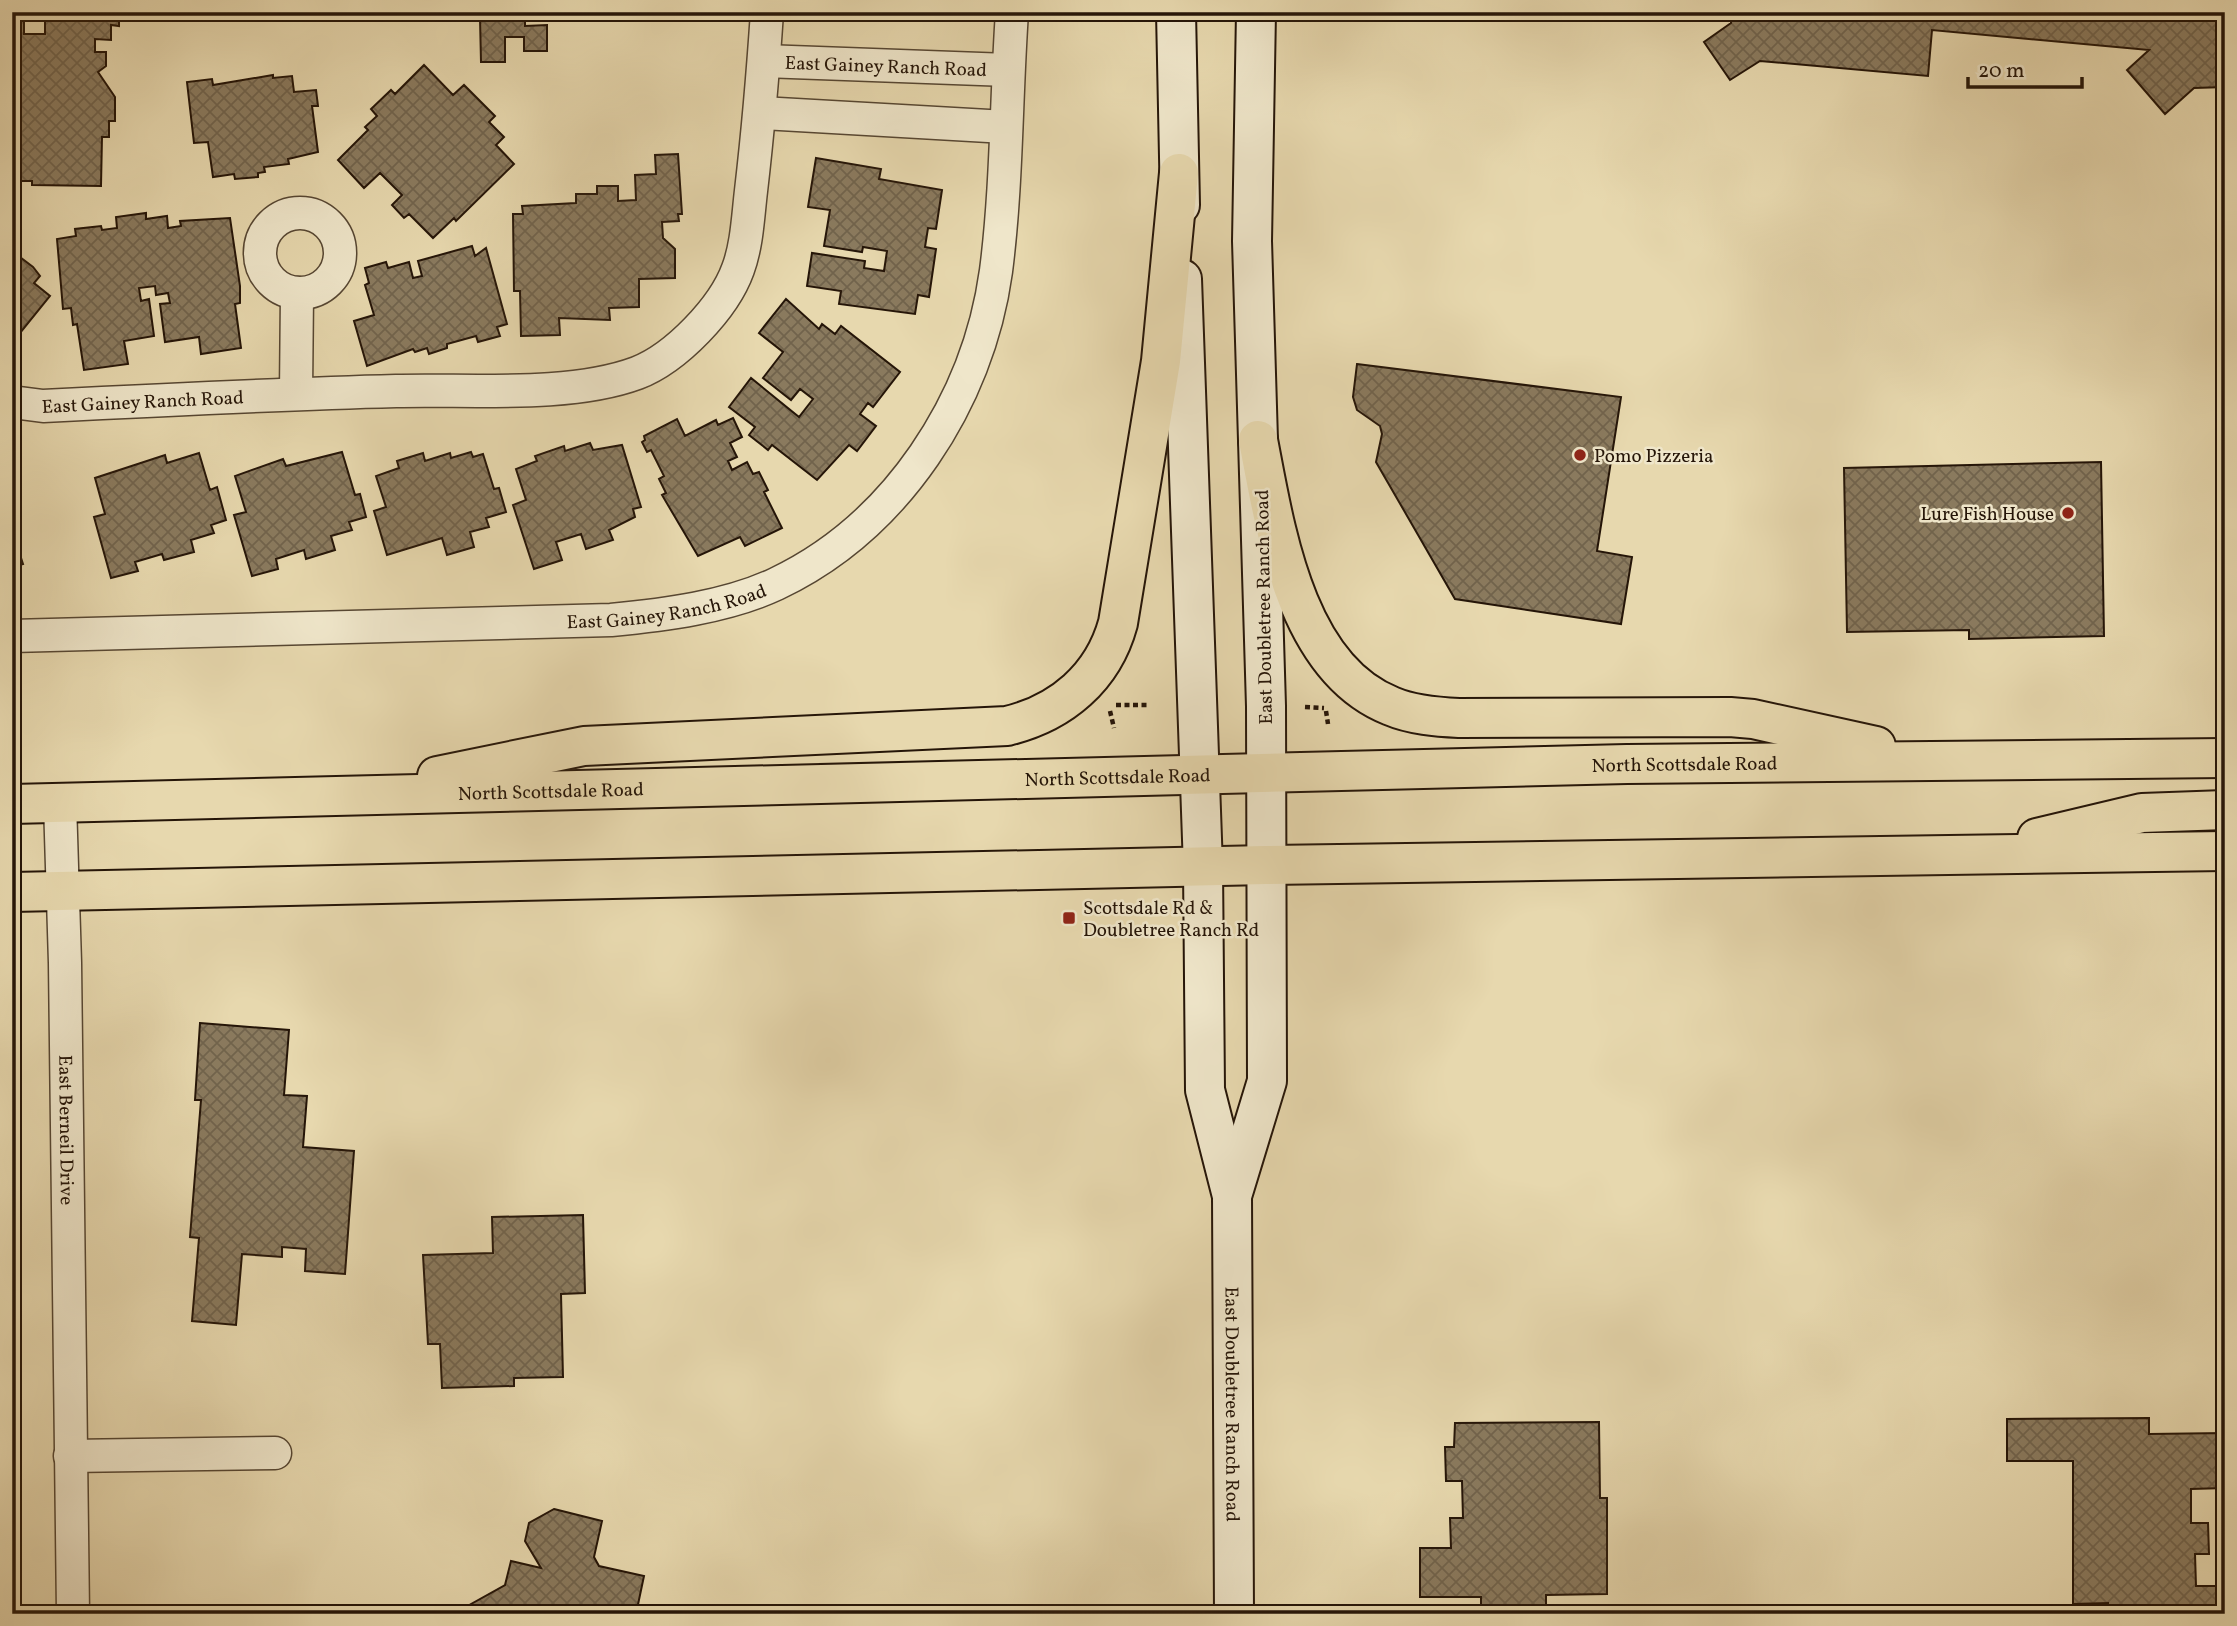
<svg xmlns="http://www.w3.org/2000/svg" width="2237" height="1626" font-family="Vollkorn,serif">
<defs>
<pattern id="building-cross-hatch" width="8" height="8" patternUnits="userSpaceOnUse" patternTransform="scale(1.75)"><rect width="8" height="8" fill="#8a7a5e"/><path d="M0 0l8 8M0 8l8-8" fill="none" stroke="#71634c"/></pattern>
</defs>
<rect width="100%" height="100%" fill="#e7d8ae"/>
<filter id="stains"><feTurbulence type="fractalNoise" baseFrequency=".00286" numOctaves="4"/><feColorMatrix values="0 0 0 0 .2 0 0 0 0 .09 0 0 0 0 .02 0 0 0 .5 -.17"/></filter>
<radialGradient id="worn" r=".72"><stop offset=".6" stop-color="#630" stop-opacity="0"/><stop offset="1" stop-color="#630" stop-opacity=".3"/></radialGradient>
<path fill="url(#building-cross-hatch)" stroke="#251508" stroke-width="2" d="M54,12H119V26L111,25V40L95,39V52H106V66L98,72L115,97V121H109V137H102L101,186L32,185V181H16V175H12V20H24V34H45V16H55Z
M1732,12H2225V87L2194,88L2165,114L2127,70L2149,50L1932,30L1928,76L1760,61L1730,80L1704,42L1731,23Z
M504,13H525V26L547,25V51H524V37H505V62H481L480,18L504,19Z
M424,65L453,95L464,85L495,116L489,122L504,137L496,145L514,164L456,221L454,218L433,238L409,214L404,218L392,205L402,195L380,173L364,188L338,160L368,130L365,127L377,116L371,109L391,90L395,94Z
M273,75V78L292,76L294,92L316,90L318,106H312L318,152L288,159L289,164L264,167L265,172L258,173V177L235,179L234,174L213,177L208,142L194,143L187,82L212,79L213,85Z
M678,154L682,214H678L679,221L662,222L663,238L675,249V278L639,279V307L609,308L610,320L559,318L560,335L521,336L520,291H514L513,214H523L522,206L576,203V194H597V186H618V201L636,200L635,175L656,174L655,155Z
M816,158L881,169L879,179L942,190L936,229L928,228L925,247L936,249L929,297L918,295L915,314L839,304L841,291L807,286L812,253L865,261L864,268L884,271L887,251L863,247L862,252L824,246L830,210L808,207Z
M146,213V219L167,216L168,228L181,226L180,221L230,218L240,286V303L235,304L241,348L201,354L199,337L165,342L160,304L170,303L168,293L156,295L155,286L139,288L141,301L149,299L154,336L124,341L128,364L84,370L77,324L73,325L71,308L63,309L57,239L76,236L75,229L101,226L102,230L117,228L116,217Z
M472,246L475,256L486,248L507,324L497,327L500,336L478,342L476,336L447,344V348L429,354L427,348L415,352L413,349L367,366L354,321L374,315L365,285L369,283L365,268L386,262L388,268L409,262L413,278L422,276L418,261Z
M12,251L33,267L40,276L34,283L50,296L12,343Z
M786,299L819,329L822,324L835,334L841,326L900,372L873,407L868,403L860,414L876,426L857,451L849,445L817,480L772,445L768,450L749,435L755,427L729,407L751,378L799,417L813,399L800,389L791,400L763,378L783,352L759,333Z
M1357,364L1621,397L1597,551L1632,557L1621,624L1455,599L1376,462L1382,434L1380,426L1357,410L1353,397Z
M733,418L742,437L730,443L737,457L728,461L732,470L747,462L753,474L759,472L768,490L764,492L782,528L745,546L740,537L698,556L662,495L666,493L659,479L664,476L651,450L647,452L642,442L645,440L644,436L677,419L685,436L716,420L718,425Z
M590,443L593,450L622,445L641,507L633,509L635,517L609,530L613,540L586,549L581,534L556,542L562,560L534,569L513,505L526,500L516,469L537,461L535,456L564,446L565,451Z
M342,452L355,495L360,494L366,517L349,522L352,530L331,536L335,550L306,559L304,550L276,559L278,569L252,576L234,515L246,512L235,476L283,459L286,466Z
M471,452L473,457L483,454L494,489L499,488L506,512L486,518L489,527L470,532L474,547L447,555L442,538L387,555L374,511L386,507L376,476L399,468L397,461L423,453L425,461L450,453L451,458Z
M199,453L210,490L217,487L226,520L211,525L214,533L191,540L194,552L164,560L162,554L135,562L138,571L111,578L94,517L105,514L95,478L165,455L167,463Z
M2101,462L2104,636L1969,639V630L1847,632L1844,468Z
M12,530L23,564L12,567Z
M200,1023L289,1030L284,1095L307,1096L303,1147L354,1151L345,1274L305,1271L306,1249L282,1247V1257L242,1254L236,1325L192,1321L199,1238L190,1237L201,1100H195Z
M583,1215L585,1293L561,1294L563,1377L514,1378V1386L442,1388L440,1344H428L423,1255L493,1253L492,1217Z
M2149,1418V1434L2225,1433V1488L2191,1489V1523H2208L2209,1554H2195L2196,1586H2218V1614H2107L2108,1603L2073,1604V1461H2007V1419Z
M1599,1422L1600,1498H1607V1594L1546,1595V1614H1481V1597H1420V1548H1451L1450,1518H1463L1462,1481H1446L1445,1447H1454L1455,1423Z
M554,1509L602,1521L594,1557L599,1566L644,1576L636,1614H444L454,1607L462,1609L505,1585L511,1561L541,1568L525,1541L529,1523Z"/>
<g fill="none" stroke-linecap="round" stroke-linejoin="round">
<g stroke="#564632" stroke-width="35">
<g id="street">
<path id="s1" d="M764,61L1008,70"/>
<path d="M761,113L1006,127"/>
<circle cx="300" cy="253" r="40"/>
<path d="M296,393L297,293"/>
<path id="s2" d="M12,402L43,406C160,400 278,394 396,391C469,389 570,398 637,373C676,358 724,308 738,269C747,245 748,216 751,191C758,131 763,72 767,12"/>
<path id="s3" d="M12,636L611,620C664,615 727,607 776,584C896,527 978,402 996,271C1007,186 1006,98 1012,12"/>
<path id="s4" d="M60,803L65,963L73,1614"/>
<path d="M70,1456L275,1453"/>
</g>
</g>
<g stroke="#251508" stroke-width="42">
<g id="secondary">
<path d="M1176,12L1180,205"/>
<path id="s5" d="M1182,279L1203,867L1205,1090L1232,1196L1234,1614"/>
<path d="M1232,1196L1267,1081L1266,706L1252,241L1256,12"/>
</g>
</g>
<g stroke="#251508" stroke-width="42">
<g id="primary">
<path d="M1258,440C1275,528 1295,668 1391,706C1412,715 1437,717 1459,718L1730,717L1753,719L1876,746"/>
<path d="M437,776L584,746L1007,726C1061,713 1103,678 1118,623L1161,361L1179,173"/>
<path id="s6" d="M12,804L1627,764L2225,758"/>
<path d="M2037,838L2142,813L2225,810"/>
<path d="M12,892L1266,865L2225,851"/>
</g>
</g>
<path stroke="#251508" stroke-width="4.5" stroke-dasharray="5 3.5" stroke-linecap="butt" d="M1116,705H1147
M1305,707L1324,708
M1110,711L1114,728
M1326,711L1328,724"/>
<use href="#street" stroke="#efe6ca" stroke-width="32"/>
<use href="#secondary" stroke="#efe6ca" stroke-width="38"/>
<use href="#primary" stroke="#e7d8ae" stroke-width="38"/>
</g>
<g fill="#8f2418" stroke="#efe6ca" stroke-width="2.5">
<circle cx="1580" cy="455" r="7"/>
<circle cx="2068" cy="513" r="7"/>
<rect x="1062" y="911" width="14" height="14" rx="3.5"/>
</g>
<g text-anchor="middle" stroke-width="5" stroke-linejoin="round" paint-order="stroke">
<g font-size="19" fill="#251508" stroke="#efe6ca">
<text dy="7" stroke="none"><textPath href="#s1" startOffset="122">East Gainey Ranch Road</textPath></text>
<text dy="7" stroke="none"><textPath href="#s2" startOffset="131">East Gainey Ranch Road</textPath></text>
<text dy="7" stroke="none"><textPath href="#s3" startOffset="656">East Gainey Ranch Road</textPath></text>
<text transform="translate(1263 607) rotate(-91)" y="7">East Doubletree Ranch Road</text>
<text dy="7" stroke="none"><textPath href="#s6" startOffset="1673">North Scottsdale Road</textPath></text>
<text dy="7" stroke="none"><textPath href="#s6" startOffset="1106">North Scottsdale Road</textPath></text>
<text dy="7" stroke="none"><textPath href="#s6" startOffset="539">North Scottsdale Road</textPath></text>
<text dy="7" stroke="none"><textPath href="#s4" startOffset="327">East Berneil Drive</textPath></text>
<text dy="7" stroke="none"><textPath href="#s5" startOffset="1129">East Doubletree Ranch Road</textPath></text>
</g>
<g font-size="19" fill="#251508" stroke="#efe6ca" text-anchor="start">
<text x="1594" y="462">Pomo Pizzeria</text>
<text x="2054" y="520" text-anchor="end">Lure Fish House</text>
<text x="1083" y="914">Scottsdale Rd &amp;<tspan x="1083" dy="22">Doubletree Ranch Rd</tspan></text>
</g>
</g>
<rect width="2237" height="1626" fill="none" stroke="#e7d8ae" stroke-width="42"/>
<rect x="14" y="14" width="2209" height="1598" fill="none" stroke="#251508" stroke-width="3.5"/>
<rect x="21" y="21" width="2195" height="1584" fill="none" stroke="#251508" stroke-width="2"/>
<path d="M1968 77v10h114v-10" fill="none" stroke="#251508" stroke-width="3.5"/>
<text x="1978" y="77" font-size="21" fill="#251508" stroke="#efe6ca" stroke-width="5" paint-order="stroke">20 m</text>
<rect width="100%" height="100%" filter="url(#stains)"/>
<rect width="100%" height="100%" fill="url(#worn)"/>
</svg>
